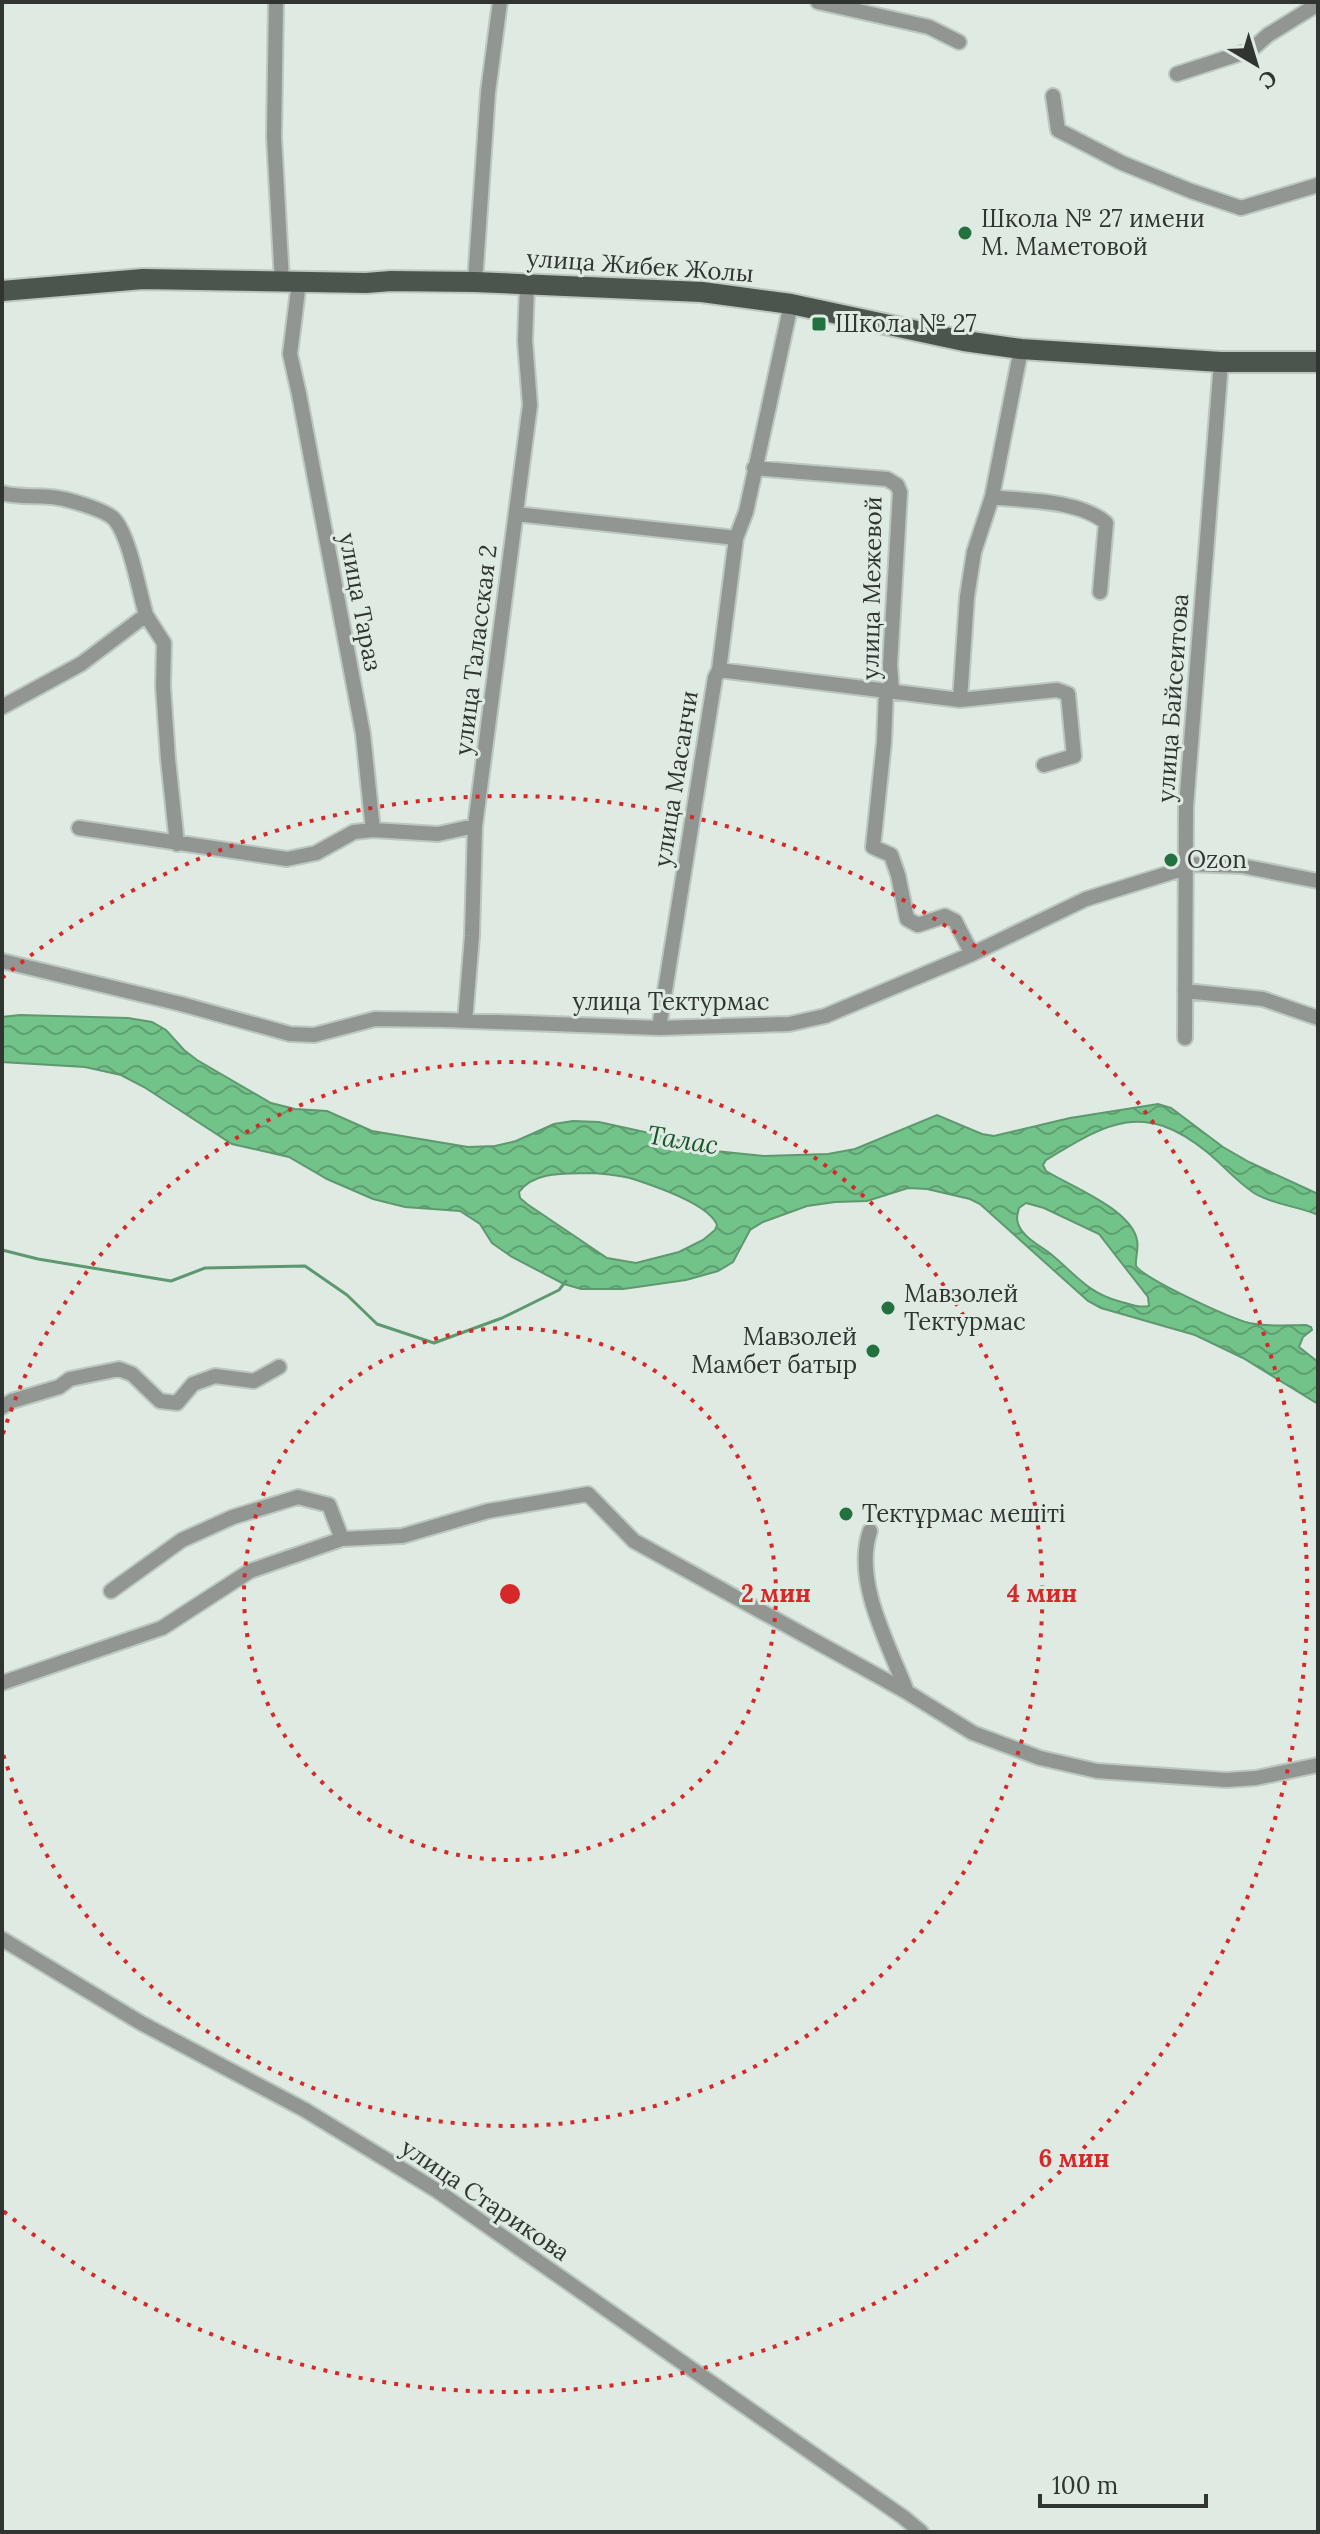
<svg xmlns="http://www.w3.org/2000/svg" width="1320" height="2534" font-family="Lora,serif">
<defs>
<pattern id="water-waves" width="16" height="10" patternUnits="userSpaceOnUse" patternTransform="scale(2)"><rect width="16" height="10" fill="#72c389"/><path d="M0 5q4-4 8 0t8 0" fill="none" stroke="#5e9f71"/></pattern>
</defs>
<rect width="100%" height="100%" fill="#dfebe2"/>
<path fill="url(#water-waves)" stroke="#5e986f" stroke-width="2" fill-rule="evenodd" d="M20,1015L128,1018L152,1022L166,1030L184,1050L197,1060L271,1103L295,1109L327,1111L372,1131L468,1147L495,1146L516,1141L554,1124L573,1121L599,1122L672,1138L715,1151L764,1156L828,1154L855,1149L937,1115L982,1134L994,1136L1070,1118L1158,1104L1171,1108L1223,1147L1249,1162L1318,1194V1215C1298,1206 1273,1205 1254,1193C1236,1181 1223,1165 1207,1152C1143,1100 1107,1123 1046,1160L1043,1165L1046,1171C1070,1186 1131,1209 1137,1240C1139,1249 1135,1258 1136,1266C1146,1280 1230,1318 1249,1323C1268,1327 1287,1325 1306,1325L1311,1327L1312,1330L1303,1337L1299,1347L1318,1362V1404L1243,1358L1195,1335L1101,1308L1088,1301L980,1204L970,1199L927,1189L908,1188L867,1201L835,1202L807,1206L763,1222L750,1230L733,1262L718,1271L686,1280L623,1289H581L564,1284L512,1257L492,1243L480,1224L460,1211L405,1207L373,1199L327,1179L289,1157L232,1144L144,1087L121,1075L85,1067L2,1062V1017ZM593,1173C605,1174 619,1175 630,1178C652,1185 709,1204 717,1225L715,1230L703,1240L679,1252L636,1263L607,1258L527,1204L520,1198L519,1192C535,1170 568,1174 593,1173ZM1026,1203L1044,1208L1099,1234L1148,1297L1149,1306C1138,1308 1129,1304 1118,1301C1087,1292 1076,1275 1052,1255C1042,1247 1024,1238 1019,1226C1016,1220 1017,1215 1019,1208Z"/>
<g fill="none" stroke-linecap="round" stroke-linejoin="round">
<path stroke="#5e986f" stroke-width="3" d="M2,1250L38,1259L171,1281L205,1268L305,1266L347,1295L377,1324L434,1343L502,1318L559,1290L566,1281"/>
<g stroke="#bcc7bf" stroke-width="18">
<path id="street" d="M276,2L274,137L282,282
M818,2L929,27L959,42
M1177,74L1251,50L1268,35L1318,4
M1053,96L1058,130L1122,163L1191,191L1241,208L1318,185
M299,282L290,354L299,394L363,734L373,830L438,834L475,826
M475,282L488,92L500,2
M754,468L887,479L897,485L900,492L890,665L892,692
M2,493C19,498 34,495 51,497C65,498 107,510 115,520C130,538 139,591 146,615
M992,497C1027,501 1080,500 1106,523L1100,592
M516,514L736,538
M719,670L960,700L1057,690L1068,694L1074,756L1044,765
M886,692L884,742L873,847L891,855L898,875L907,919L918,925L945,916L955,921L972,954
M960,700L967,597L974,552L992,497L1021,349
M2,707L81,664L146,615L164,643L163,686L168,759L177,844
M79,828L287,859L316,853L354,832L373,830
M2,961L181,1004L290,1034L314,1035L375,1019L445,1020L659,1028L789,1024L825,1016L972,954L1086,899L1179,870L1186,864L1242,866L1318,881
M1185,991L1263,999L1318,1018
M465,1021L472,936L475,826L530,405L525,341L527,285
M659,1028L715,678L719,670L736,538L746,512L791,304
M1185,1038L1186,807L1221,362
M2,1407L12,1401L59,1387L70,1379L119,1369L132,1374L160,1401L177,1403L193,1384L215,1376L254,1381L279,1367
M870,1531C853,1582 889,1645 907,1692
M111,1591L182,1540L233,1517L298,1497L329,1505L342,1539
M2,1683L162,1628L250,1571L342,1539L402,1536L488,1511L588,1494L634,1541L907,1692L973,1733L1040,1758L1097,1771L1226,1780L1256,1778L1318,1765
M2,1939L141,2023L305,2110L436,2190L903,2517L921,2532"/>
</g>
<g stroke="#bcc7bf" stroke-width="24">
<path id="primary" d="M2,291L143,279L366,283L391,281L475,282L702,292L791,304L964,341L1021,349L1221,362H1318"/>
</g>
<use href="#street" stroke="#919692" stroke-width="14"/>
<use href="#primary" stroke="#4c544e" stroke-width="20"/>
</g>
<g fill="none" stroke="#d62828" stroke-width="4" stroke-dasharray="4 8">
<circle cx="510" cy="1594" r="266"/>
<path d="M3 1434A532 532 0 1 1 3 1754"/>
<path d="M2 978A798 798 0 1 1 2 2210"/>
</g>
<g fill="#247140" stroke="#dfebe2" stroke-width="3">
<circle cx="965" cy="233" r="8"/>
<rect x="811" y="316" width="16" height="16" rx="4"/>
<circle cx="1171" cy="860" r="8"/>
<circle cx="888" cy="1308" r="8"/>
<circle cx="873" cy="1351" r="8"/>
<circle cx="846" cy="1514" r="8"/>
</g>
<g text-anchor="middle" stroke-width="6" stroke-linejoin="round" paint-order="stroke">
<g font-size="24" fill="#313532" stroke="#dfebe2" text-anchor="start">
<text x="981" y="227">Школа № 27 имени<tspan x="981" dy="28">М. Маметовой</tspan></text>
<text x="835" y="332">Школа № 27</text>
<text x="1187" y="868">Ozon</text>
<text x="904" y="1302">Мавзолей<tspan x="904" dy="28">Тектурмас</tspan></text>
<text x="857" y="1345" text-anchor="end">Мавзолей<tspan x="857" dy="28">Мамбет батыр</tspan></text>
<text x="862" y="1522">Тектұрмас мешіті</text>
</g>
<g font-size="24" fill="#313532" stroke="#dfebe2">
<text transform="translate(640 266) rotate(4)" y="8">улица Жибек Жолы</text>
<text transform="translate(872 588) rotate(-89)" y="8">улица Межевой</text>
<text transform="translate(360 602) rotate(79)" y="8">улица Тараз</text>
<text transform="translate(476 650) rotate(-83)" y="8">улица Таласская 2</text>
<text transform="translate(1173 698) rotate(-86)" y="8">улица Байсеитова</text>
<text transform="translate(676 779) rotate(-81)" y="8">улица Масанчи</text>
<text x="671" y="1010">улица Тектурмас</text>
<text transform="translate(485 2200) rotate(34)" y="8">улица Старикова</text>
</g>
<g font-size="26" font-style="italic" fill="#19542e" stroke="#dfebe2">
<text transform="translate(683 1140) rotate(9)" y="9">Талас</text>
</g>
</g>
<circle cx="510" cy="1594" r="12" fill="#d62828" stroke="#dfebe2" stroke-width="4"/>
<g font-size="24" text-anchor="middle" font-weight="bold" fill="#d62828" stroke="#dfebe2" stroke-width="6" stroke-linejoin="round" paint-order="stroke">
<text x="776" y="1602">2 мин</text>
<text x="1042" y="1602">4 мин</text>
<text x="1074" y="2167">6 мин</text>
</g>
<rect width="1320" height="2534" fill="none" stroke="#313532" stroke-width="8"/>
<g transform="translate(1256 64) rotate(142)" stroke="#dfebe2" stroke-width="6" paint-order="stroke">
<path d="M0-6L14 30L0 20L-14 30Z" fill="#313532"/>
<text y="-12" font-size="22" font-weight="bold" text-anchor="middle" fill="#313532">С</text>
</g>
<path d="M1040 2494v12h166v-12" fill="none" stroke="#313532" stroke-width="4"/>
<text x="1052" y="2494" font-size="24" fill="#313532" stroke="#dfebe2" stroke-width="6" paint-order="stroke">100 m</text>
</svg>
